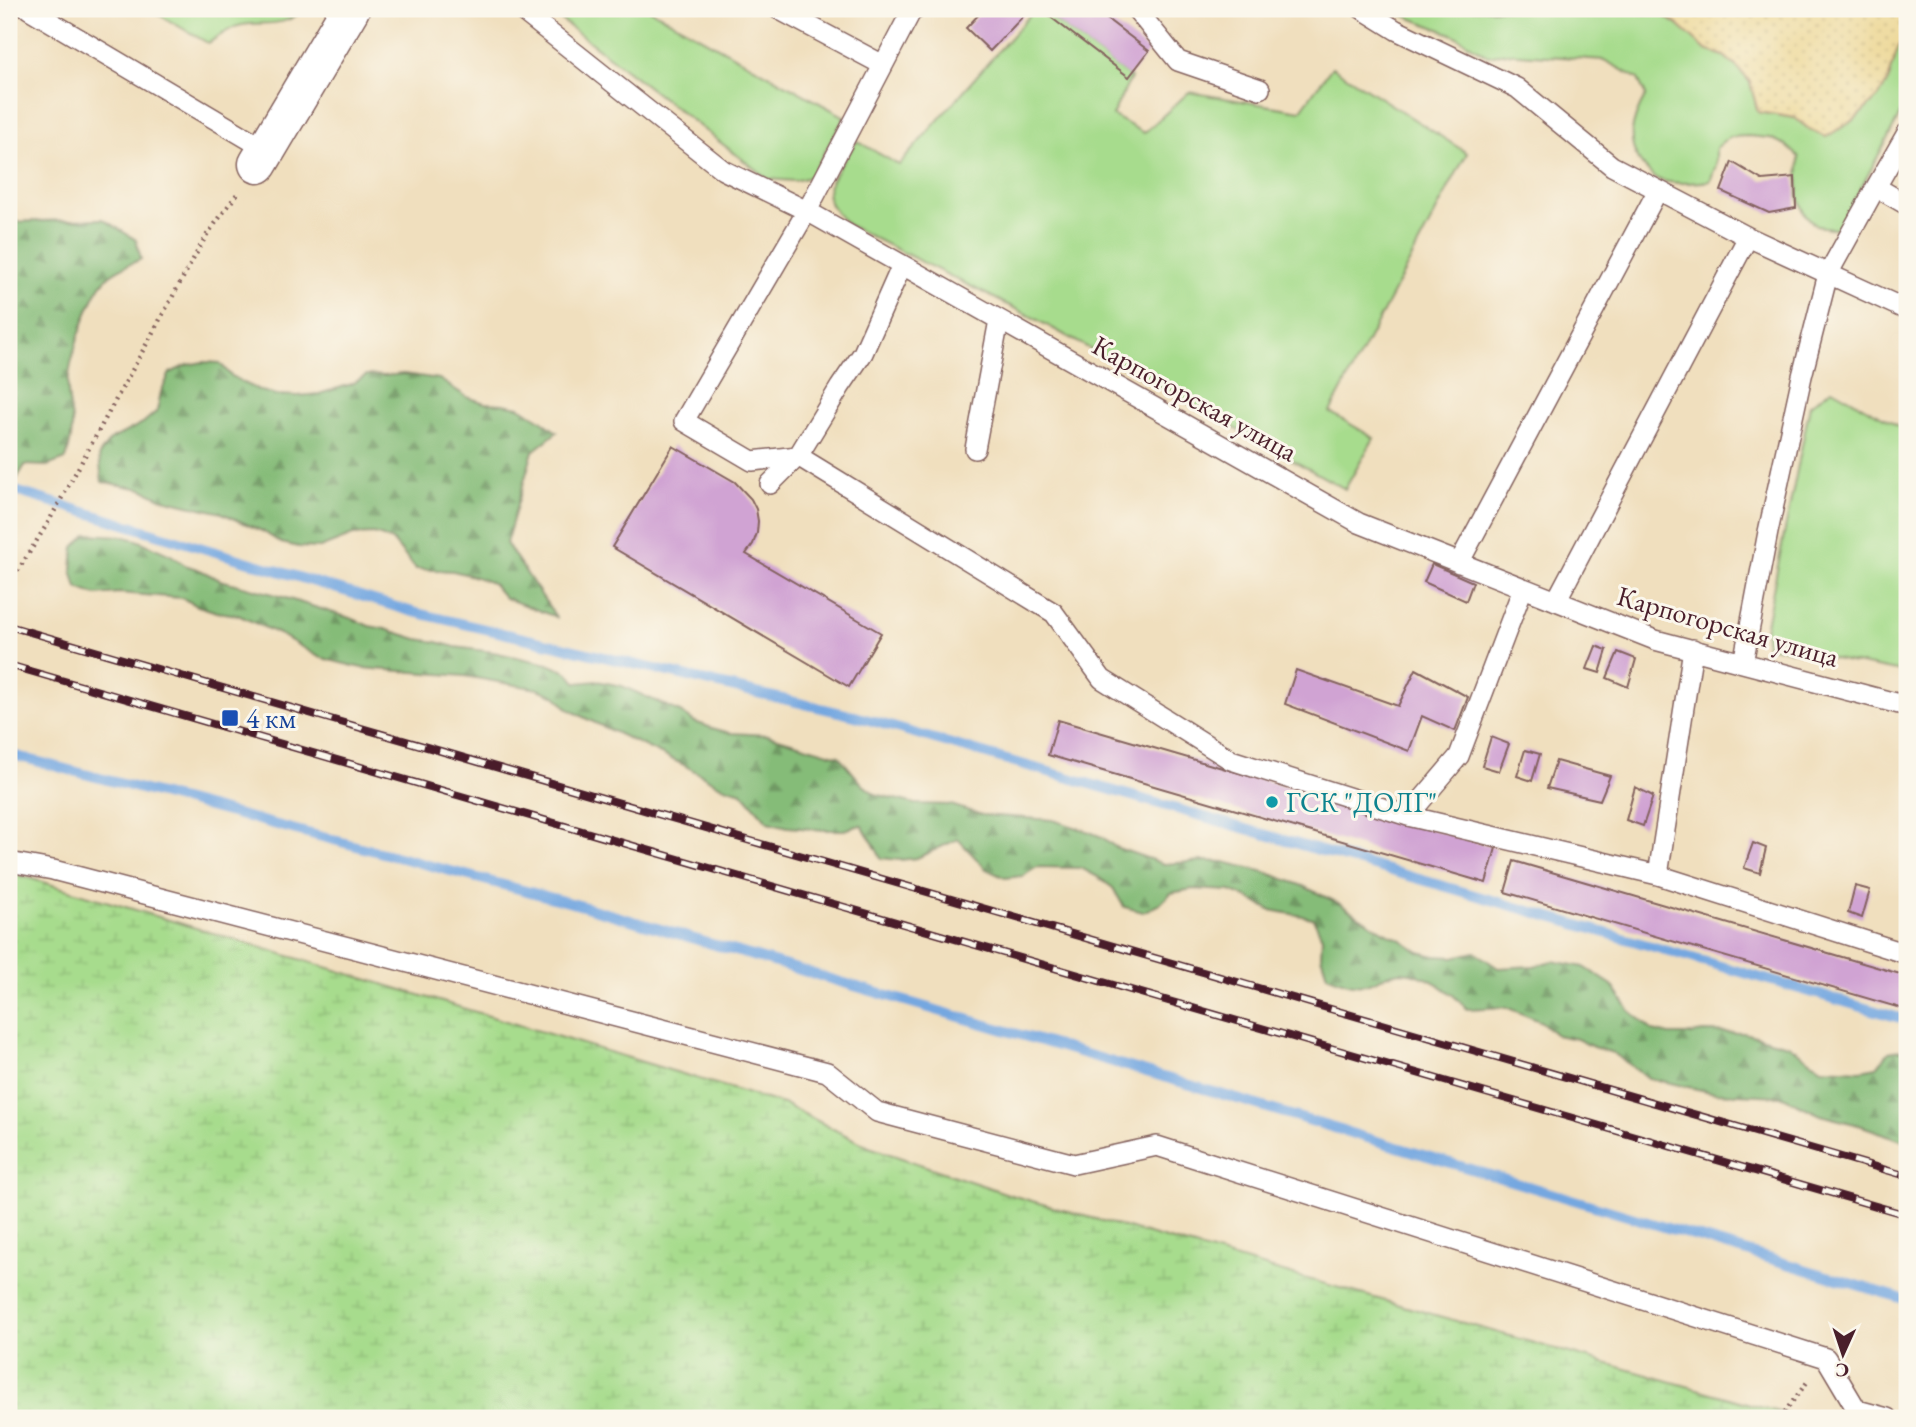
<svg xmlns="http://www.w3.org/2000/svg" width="1916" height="1427" font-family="'EB Garamond',serif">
<defs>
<pattern id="forest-firs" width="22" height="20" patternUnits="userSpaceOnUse" patternTransform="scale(1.75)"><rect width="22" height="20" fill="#85bc78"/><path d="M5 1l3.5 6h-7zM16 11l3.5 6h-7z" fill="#6f9863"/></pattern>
<pattern id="wetland-marsh" width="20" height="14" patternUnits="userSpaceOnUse" patternTransform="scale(1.75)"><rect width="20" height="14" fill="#a7dc8d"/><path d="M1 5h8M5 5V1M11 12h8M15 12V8" fill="none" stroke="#91bc7a"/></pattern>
<pattern id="sand-dots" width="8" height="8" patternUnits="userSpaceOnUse" patternTransform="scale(1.75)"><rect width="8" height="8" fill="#eeda9e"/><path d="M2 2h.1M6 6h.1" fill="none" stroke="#cebb88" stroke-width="1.8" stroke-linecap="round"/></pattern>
</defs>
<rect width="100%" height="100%" fill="#fbf7ec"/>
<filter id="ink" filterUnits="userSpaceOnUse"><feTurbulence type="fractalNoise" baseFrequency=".0143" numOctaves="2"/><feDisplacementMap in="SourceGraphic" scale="14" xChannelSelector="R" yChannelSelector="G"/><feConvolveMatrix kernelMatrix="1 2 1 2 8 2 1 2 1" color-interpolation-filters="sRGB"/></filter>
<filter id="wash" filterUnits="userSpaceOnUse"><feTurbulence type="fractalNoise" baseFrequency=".00686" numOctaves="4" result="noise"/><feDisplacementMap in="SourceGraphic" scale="28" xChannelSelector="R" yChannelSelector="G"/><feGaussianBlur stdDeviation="1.57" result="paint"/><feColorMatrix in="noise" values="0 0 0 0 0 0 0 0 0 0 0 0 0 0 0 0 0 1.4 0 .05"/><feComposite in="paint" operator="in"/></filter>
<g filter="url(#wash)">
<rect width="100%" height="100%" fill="#f0dfbe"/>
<path fill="#a7dc8d" stroke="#787e5c" stroke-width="2" d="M149,9H303C285,30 261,20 238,26C227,29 218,38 208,43Z
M547,9H649L845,117L810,177L794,181L768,179Z
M1035,9H1040L1131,78L1112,115L1144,133L1189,92L1300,111L1332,67L1467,153L1330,412L1374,438L1345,489L1032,317L848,225C840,217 831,209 828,197C825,182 848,155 857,141L899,165Z
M1387,9H1633L1642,13L1661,14L1678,25L1706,49L1724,56L1738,68L1750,82L1758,112L1795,118L1809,129H1840L1855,119L1878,97L1888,81L1897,51L1907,29V102L1839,229L1816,226L1804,213L1798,195L1799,157L1786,145L1770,138L1748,136L1730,137L1716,148V165L1710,181C1695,183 1669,185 1655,178C1654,178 1648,171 1647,170C1623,147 1631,121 1646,95L1638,79L1604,60L1504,53L1488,56L1454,35Z
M1832,389L1907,431V673L1767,646L1765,630L1810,405Z"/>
<path fill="url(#forest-firs)" stroke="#686e52" stroke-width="2" d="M103,219L136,240L141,259C131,264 116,269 108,277C89,295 70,358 68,384C67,397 71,409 72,422C73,435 69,447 66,459L47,466L25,465L15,482L11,503L9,504V222Z
M203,362L220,363L230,375L244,383L261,391L277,395L298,396L319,394L352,384L367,375L385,376L403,374L439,379L467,397L485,403L503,404L519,407L538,418L557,432L533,451L506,543L556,617L505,598L492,583L473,576L453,571L416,569L392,540L374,534L353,535L320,548L299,547L281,543L264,532L222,513L163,499L142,489L102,482L99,455L110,440L143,423L157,411L161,392L170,373L187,365Z
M87,534L122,536L137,540L171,555L185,565L200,570L220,580L273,594L353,619L369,626L385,629L417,639L437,642L455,647L493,652L548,664L567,672L577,683L597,681L622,686L680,712L695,722L712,728L730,733L768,735L839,756L862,784L875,794L915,804L951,805L982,815L1053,820L1087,831L1102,837L1115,847L1164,864L1203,861L1224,862L1265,872L1303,886L1338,903L1384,932L1400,939L1419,952L1435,956L1453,957L1475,952L1498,968L1534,966L1553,961L1584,967L1612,985L1629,1010L1653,1031L1669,1035H1686L1703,1032L1744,1033L1788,1045L1822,1068L1861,1070L1877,1067L1889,1052L1907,1049V1142L1862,1126L1821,1115L1781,1096L1715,1093L1648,1078L1613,1053L1593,1047L1577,1039L1556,1035L1542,1022L1506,1007L1467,1009C1451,991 1427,973 1401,972C1387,972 1377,983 1364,984C1351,986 1339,980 1327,975L1321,956L1322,937L1313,918L1270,910L1248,898L1230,891L1193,889L1171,893L1160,904L1143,912L1124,907L1113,888L1098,877L1081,868L1037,867L1023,876L1005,878L986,869L958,839L917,858L900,860L881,858L872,841L861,825L844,830H825L788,827L768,822L742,792L721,786L682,764L587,719L568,709L556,696L538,689L465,676L362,668L341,663L319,657L281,635L238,615L217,612L198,606L182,598L119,593L96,595L77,588L72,570L74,547Z"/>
<path fill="url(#wetland-marsh)" stroke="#787e5c" stroke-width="2" d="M9,872L786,1105L869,1147L1014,1196L1800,1418H9Z"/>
<path fill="url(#sand-dots)" stroke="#9c7c64" stroke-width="2" d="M1633,9H1907V29L1897,51L1888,81L1878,97L1855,119L1826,137L1809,129L1795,118L1758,112L1750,82L1738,68L1724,56L1706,50L1678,25L1661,14L1642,13Z"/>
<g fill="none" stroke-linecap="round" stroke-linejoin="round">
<path stroke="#75a7e0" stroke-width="10" d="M9,489L413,612L855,716L1907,1020
M9,754L579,905L1204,1089L1907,1300"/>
</g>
<g id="blocks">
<path fill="#d0a3d3" d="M984,9H1030L990,51L966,28Z
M1040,9H1094L1149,51L1129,77Z
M1732,162L1762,180L1795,177L1796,208L1769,213L1721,191Z
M673,446L735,482L751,499L756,509L758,521L757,533L753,544L746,554L881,633L849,687L612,547Z
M1432,564L1473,582L1466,601L1424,582Z
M1596,646L1607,650L1600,673L1587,669Z
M1618,652L1636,659L1628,687L1607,678Z
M1416,669L1468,697L1455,731L1422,716L1409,751L1285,704L1296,670L1398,706Z
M1058,720L1496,848L1486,883L1048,755Z
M1491,737L1509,744L1499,771L1482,766Z
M1525,750L1540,754L1532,781L1517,776Z
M1556,761L1610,776L1600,800L1547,788Z
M1635,787L1653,796L1643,826L1626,820Z
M1753,843L1766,848L1760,873L1744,868Z
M1514,861L1907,976V1010L1505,892Z
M1855,886L1870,890L1862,918L1848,913Z"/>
</g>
</g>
<g filter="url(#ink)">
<use href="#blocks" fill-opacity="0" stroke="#84625e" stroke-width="2"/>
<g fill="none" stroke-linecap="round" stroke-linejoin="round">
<g stroke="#84625e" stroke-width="22">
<path id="lane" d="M29,9L267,150
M520,9L723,170L807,211L1359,523L1655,640L1907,706
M778,9L883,65
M916,9L911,12L807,211L684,421L752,461L798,456L1054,613L1102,679L1231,760L1408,816L1658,875L1907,954
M1136,9L1178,61L1260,89
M1362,9L1396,30L1517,88L1612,166L1748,237L1907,310
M1907,133L1876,187L1907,205
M975,449L999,320
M770,484L798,456L840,387L863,353L902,265
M1459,563L1658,190
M1556,601L1748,237
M1743,663L1768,532L1802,376L1828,274L1876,187
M1408,816L1459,756L1523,588
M9,862L53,870L827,1072L877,1112L1074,1164L1157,1146L1826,1358L1857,1410L1887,1418
M1658,875L1693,649"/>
</g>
<g stroke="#84625e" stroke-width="41">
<path id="secondary" d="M258,164L350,9"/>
</g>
<path stroke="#84625e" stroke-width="4.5" stroke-dasharray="2 5" stroke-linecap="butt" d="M9,590L14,577L49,521L206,236L237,194
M1780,1418L1808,1381"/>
<use href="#lane" stroke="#fff" stroke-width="19"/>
<use href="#secondary" stroke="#fff" stroke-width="38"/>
<g stroke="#4a1f2b" stroke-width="8">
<path id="rail" d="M9,626L1907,1176
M9,665L1907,1215"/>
</g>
<use href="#rail" stroke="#fbf7ec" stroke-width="5" stroke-dasharray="16" stroke-linecap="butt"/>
</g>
</g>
<rect fill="#1a4fb4" stroke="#fbf7ec" stroke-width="2.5" x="221" y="709" width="18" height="18" rx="3.5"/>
<circle fill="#0f9aa8" stroke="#fbf7ec" stroke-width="2.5" cx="1272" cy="802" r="7"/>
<g text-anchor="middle" stroke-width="6" stroke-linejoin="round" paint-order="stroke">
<g font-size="28" fill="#4a1f2b" stroke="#fbf7ec">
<text transform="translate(1195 398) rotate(29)" y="10">Карпогорская улица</text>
<text transform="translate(1728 626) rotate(16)" y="10">Карпогорская улица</text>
</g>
<g font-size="28" fill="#164399" stroke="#fbf7ec" text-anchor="start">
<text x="246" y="728">4 км</text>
</g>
<g font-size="28" fill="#0d838f" stroke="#fbf7ec" text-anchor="start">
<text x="1286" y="812">ГСК "ДОЛГ"</text>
</g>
</g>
<rect width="1916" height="1427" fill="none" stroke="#fbf7ec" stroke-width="35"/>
<g transform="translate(1843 1354) rotate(183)" stroke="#fbf7ec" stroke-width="5" paint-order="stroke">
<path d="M0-5L12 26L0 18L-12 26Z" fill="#4a1f2b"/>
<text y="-10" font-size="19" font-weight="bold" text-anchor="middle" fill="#4a1f2b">С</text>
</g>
</svg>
